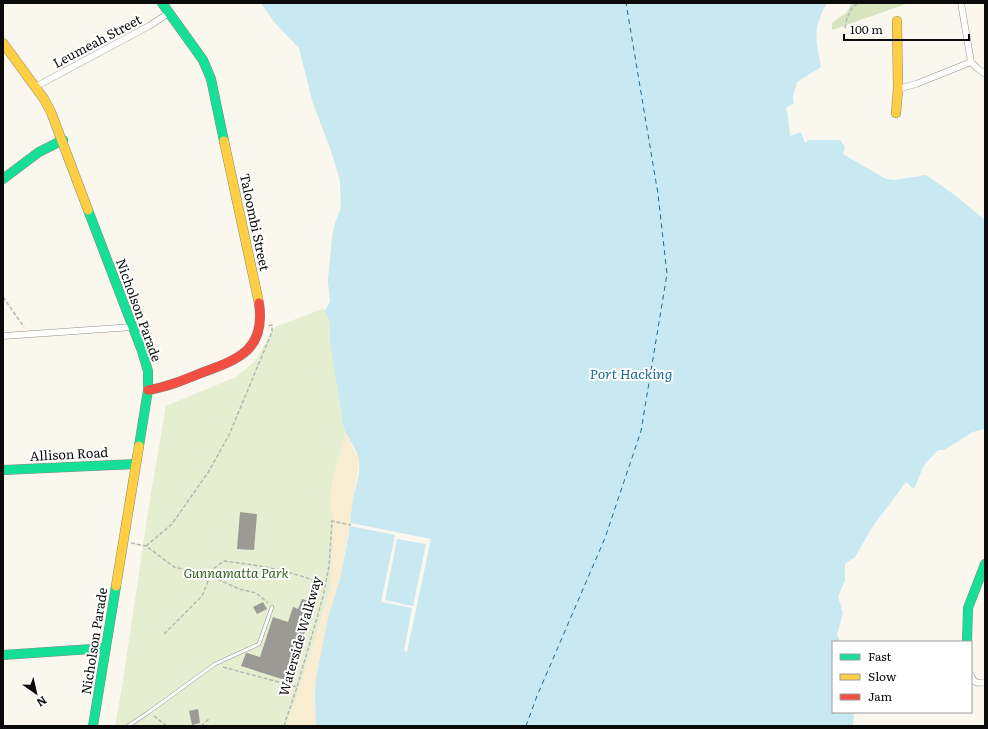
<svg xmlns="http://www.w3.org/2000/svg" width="988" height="729" font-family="Literata,serif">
<rect width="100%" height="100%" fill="#faf7ef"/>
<path fill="#e5eed0" d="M261,3H420L429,270L353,499C361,470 364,456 344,431V439L333,478L330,505L334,520L331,587L297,697L287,726H115L122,687L150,499L166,406L236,377L255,361L275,327L325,308L326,311L330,301L328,281L332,235L341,207L340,180L331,151L313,104L299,48L275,23Z"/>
<path fill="#d7e5bf" d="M850,3H909L832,30V23L847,12L850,6Z"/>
<path fill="#f8ecd1" d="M344,429L359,460L351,516L341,574L325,632L318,726H286L308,662L331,587L334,520L330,505L333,478L344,439Z"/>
<path fill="#c8e8f2" d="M261,3H827C812,28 816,40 821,67L797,82L793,97L794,103L786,108L788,116L790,136L801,132L805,143L809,140H840L845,147L843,154L886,179L895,180L926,175L956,196L985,220V429L973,432L944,450H938L924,465L914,489L906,482L873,526L855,557L845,564V580L838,597L843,613L837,635L841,642H833V712H854L853,726H316L315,694L316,679L327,622L340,579L348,538L353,499L360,470L359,460L357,453L344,429L330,341V323L325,311L330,301L328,281L332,239L335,223L341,207L340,180L331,151L312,99L299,48L275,23Z"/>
<path fill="#faf7ef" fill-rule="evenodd" d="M351,523L431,539L407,652L404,651L412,608L381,602L395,535L350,526ZM397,539L426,544L413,606L385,600Z"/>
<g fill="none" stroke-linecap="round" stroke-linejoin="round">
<path stroke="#1c6d96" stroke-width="1" stroke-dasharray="5 4" stroke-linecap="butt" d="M526,726L537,696L605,538L641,431L667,274L658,194L626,3"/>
</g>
<path fill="#9c9a95" d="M240,512L257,514L254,550L237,549Z
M302,599L315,603L288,681L241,666L246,653H247L260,657L273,617L288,622L293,607L298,609Z
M263,602L267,609L257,614L253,607Z
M198,709L200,723L192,725L189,711Z"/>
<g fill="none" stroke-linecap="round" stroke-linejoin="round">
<g stroke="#93918e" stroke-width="4">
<path id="lane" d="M128,726L149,712L215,664L259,644L272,607"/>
</g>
<g stroke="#93918e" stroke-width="7">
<path id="street" d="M961,3L971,62L977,68L985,74
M35,87L149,26L169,13
M898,89L916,84L971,62
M3,336L133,327
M971,675C973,683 978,684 985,682"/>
</g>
<g stroke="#898884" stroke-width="10">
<path id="fast" d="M162,3L203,60L211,79L224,141
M3,179L39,152L63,140
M88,210L142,351L148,371V390L139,446
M3,470L136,464
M967,642L968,608L985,564
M3,655L106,648
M93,726L116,586"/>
</g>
<g stroke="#898884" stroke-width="10">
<path id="slow" d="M3,43L44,99L51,112L88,210
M896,113L898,89L897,21
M224,141L259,303
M116,586L139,446"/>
</g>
<g stroke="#898884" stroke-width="10">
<path id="jam" d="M148,390C167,387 184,380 201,373C239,359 266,350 259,303"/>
</g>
<path stroke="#b7b6b5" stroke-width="1.5" stroke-dasharray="4 2" stroke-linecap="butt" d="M845,28L847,18L853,6L861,3
M3,297L24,327
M131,543L146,546L174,567L211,576L239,589L256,593L268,603
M146,546L172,524L209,471L229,435L272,332V325L267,326
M164,634L202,596L213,569L224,561C259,565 293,571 325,585
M223,667L297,687
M154,716L167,726
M201,726L209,719
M284,726L297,687L323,597L329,566L332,521L351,525"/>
<use href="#lane" stroke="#fefefd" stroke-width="3"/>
<use href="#street" stroke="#fefefd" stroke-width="6"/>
<use href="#fast" stroke="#16e098" stroke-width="9"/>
<use href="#slow" stroke="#ffcf43" stroke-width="9"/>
<use href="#jam" stroke="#f24e42" stroke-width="9"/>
</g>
<g text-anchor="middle" stroke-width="4" stroke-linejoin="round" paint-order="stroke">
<g font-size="13" fill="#0b0b0b" stroke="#fff">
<text transform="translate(97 41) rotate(-28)" y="5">Leumeah Street</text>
<text transform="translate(255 222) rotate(78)" y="5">Taloombi Street</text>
<text transform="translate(139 310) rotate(70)" y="5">Nicholson Parade</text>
<text transform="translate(69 454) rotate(-3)" y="5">Allison Road</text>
<text transform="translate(300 636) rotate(-74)" y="5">Waterside Walkway</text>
<text transform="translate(94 641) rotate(-81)" y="5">Nicholson Parade</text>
</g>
<g font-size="13" font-style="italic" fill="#335f20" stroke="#fff">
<text x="236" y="578">Gunnamatta Park</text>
</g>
<g font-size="14" font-style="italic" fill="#1c6d96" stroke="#fff">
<text x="631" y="379">Port Hacking</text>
</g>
</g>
<rect width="988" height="729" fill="none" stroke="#0b0b0b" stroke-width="8"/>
<rect x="832" y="641" width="140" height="72" fill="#ffffff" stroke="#9d9d9d"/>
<rect x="840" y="654" width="20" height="6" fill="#16e098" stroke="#9d9d9d"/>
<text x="868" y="661" font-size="12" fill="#0b0b0b">Fast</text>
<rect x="840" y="674" width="20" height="6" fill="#ffcf43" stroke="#9d9d9d"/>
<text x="868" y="681" font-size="12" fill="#0b0b0b">Slow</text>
<rect x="840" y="694" width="20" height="6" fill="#f24e42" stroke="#9d9d9d"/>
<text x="868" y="701" font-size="12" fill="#0b0b0b">Jam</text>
<g transform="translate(36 693) rotate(146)" stroke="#ffffff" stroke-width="3" paint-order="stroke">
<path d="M0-3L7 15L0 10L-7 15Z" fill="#0b0b0b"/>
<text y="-6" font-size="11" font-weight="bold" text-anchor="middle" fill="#0b0b0b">N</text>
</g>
<path d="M844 34v6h125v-6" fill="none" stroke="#0b0b0b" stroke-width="2"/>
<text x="850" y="34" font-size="12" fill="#0b0b0b" stroke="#ffffff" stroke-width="3" paint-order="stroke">100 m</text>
</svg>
